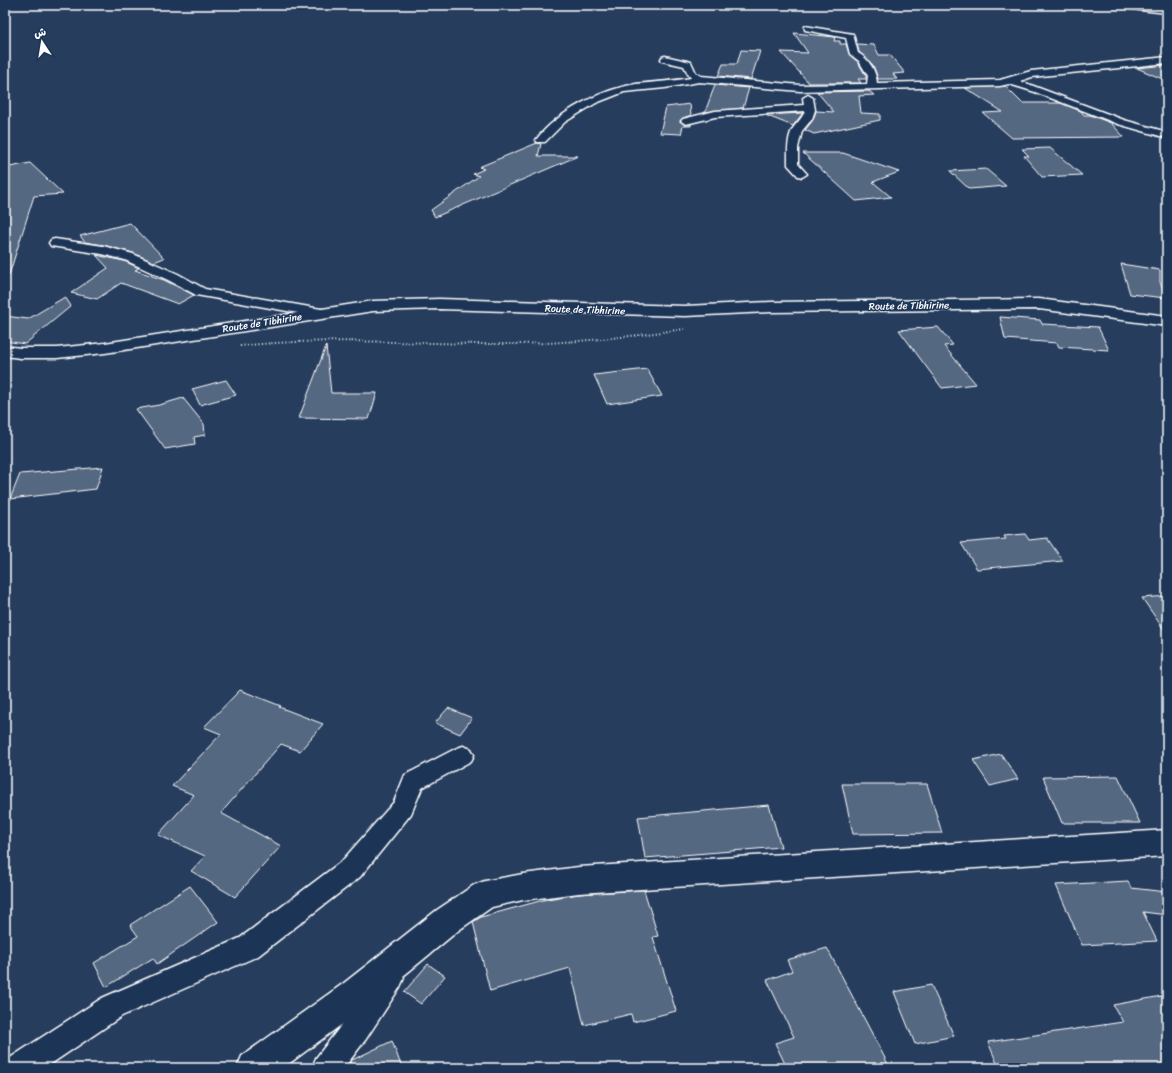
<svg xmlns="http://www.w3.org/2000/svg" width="1172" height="1073" font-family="Sriracha,'Playpen Sans Arabic',sans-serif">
<rect width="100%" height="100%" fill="#263d5e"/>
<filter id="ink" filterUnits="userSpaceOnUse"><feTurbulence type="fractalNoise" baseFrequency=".025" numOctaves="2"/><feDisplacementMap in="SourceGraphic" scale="8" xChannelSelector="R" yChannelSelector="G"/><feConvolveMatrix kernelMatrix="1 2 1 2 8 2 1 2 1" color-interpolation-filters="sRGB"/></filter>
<g filter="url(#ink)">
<path fill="#556781" stroke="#fff" d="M794,33L835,37L834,41H840V44H846L849,54L858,62L866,76V79H858L861,83H809L781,52L808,53Z
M857,44L874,45L879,55H890L905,73L893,74L897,79H878L873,65L859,52Z
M741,50L760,51L751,79L718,76L723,64H737Z
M1167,65V81L1137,68Z
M715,85L749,88L743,108L705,112Z
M1005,86L1022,103H1061L1081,111L1084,115H1090L1111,123L1124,137L1012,138L983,113L1003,112L965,88Z
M869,91L874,95L859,96L861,113L880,114V120L814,134L805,130L813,120L816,111L834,112L817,92Z
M690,104L691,115L683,118L680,121L685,125L691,124V126H683L681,134L660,133L666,107Z
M803,113L793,126L765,115Z
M537,143L541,144L538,156H578L435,217L431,210L479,176L473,174L484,169L479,167Z
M1050,148L1082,175L1042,177L1024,156H1029L1022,149Z
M803,153H843L899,172L873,182L891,197L856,201Z
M30,163L63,194L34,196L9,275H5V168Z
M986,169L1006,186L969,189L950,171Z
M130,223L164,258L154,262L133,253L103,245L85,242L80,236Z
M96,255L124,261L139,268L135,270L164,280L194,295L178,304L121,283L97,299L71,293L108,268Z
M1121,264L1160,270V282L1166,298L1130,294Z
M65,297L71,306L25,344L5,341V316L28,319Z
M1000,317L1040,320L1042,324L1098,327L1109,350L1059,347L1057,343L1005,339Z
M938,327L953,345L944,346L976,384L942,388L899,330Z
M326,346L331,393H377L369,419L299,418Z
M647,369L662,396L607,404L594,375Z
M226,380L236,395L200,405L192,389Z
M183,398L204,424L205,435L194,437L195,444L165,449L136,409L159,405Z
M103,467L96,489L10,499L20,474Z
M1025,534L1029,540L1047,538L1063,561L977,569L961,543L1006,539L1004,536Z
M1167,596V634L1142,598Z
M240,690L281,706L279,707L323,724L300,751L281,744L221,813L281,846L235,897L191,871L205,856L158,835L194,795L172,786L221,734L204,727Z
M448,708L472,718L460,734L435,723Z
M1001,754L1018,779L990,786L973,760Z
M1118,776L1140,823H1062L1043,777Z
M842,784H927L942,833L853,834Z
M769,805L781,847L645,858L638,817Z
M1128,881L1131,888L1167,892V915L1143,912L1157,941L1082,945L1056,885Z
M190,886L218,922L157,964L153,958L106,987L94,963L138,936L130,925Z
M644,890L658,936L653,937L676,1011L633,1022L631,1014L584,1025L570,968L490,991L473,922L481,917L547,899L579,894Z
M827,948L876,1041L890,1068H787L775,1043L794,1037L767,980L792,971L787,960Z
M428,964L445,976L421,1004L404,992Z
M931,985L954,1036L915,1044L894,992Z
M1167,995V1068H999L988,1042L1123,1022L1113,1005Z
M392,1041L402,1068H346L352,1060Z"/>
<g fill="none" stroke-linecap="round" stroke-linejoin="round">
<g stroke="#fff" stroke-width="3">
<path id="minor" d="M1109,5H1134L1167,9V13L1113,7Z
M805,26L853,34L858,53C869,59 876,71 877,83L1000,80L1031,71L1167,57V63L1032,77L1020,81L1124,120L1167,132V138L1118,124L1035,92L1009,84L1000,86L800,91L699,82L665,88L624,92L596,103L565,122L545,142H537L536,140C557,112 602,89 636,84C655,82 673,81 691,78L688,74L684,66L662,61L661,59L662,57L665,56L691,62L696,73L701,76L800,85L867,84L868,76L859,61L850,54L846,38L805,30Z
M808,95L813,98L815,110L812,119L802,131L798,148V164L807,174L802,177L798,176L788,165C788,154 787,140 792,130C796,123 802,119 805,111L715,117L686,124L681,121L683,119L715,111L804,105L803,98Z
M55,239L103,246L133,254L178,274L205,289L321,309L326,310L328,313L326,316L321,317L196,295L168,280L125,260L102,254L51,246L49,243L51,240Z
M463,746L471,749L474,755L471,761L422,788L411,814L360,877L258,956L122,1016L45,1068H6L10,1058L102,998L240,938L342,861L394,802L405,775L455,749Z
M391,965L400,969L404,978L400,987L366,1039L344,1068H312L316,1058L346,1019L382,969Z"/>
</g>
<g stroke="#fff" stroke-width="3">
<path id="tertiary" d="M439,299L685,306L771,302L1039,299L1167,316V326L1039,309L771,312L685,316L439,309L373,311L105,353L57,358H20L5,356V346L20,348H57L105,343L373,301Z
M1167,830V856L579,893L523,900L492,907L459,930L368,1005L283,1068H237L242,1056L344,983L437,910L474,885L485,881L523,874L579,867Z"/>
</g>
<path stroke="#fff" stroke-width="2" stroke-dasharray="1 2.5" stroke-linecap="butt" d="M240,346C332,336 423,345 515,344C572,343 628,337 684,329"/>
<use href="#minor" fill="#1d3557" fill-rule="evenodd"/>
<use href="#tertiary" fill="#1d3557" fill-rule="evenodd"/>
</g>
</g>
<g text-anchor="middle" stroke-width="3" stroke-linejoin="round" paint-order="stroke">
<g font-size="10" fill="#fff" stroke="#1d3557">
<text transform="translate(909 305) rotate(-1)" y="4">Route de Tibhirine</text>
<text transform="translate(585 309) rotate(2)" y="4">Route de Tibhirine</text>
<text transform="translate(262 322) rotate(-9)" y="4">Route de Tibhirine</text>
</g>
</g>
<rect width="1172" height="1073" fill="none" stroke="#1d3557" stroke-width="20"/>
<rect x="10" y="10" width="1152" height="1053" fill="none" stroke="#fff" stroke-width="1.5" filter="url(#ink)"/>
<g transform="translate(42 42) rotate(348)" stroke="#1d3557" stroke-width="3" paint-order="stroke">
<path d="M0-3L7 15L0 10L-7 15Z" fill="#ffffff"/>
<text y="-6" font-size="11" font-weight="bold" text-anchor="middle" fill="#ffffff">ش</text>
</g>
</svg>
